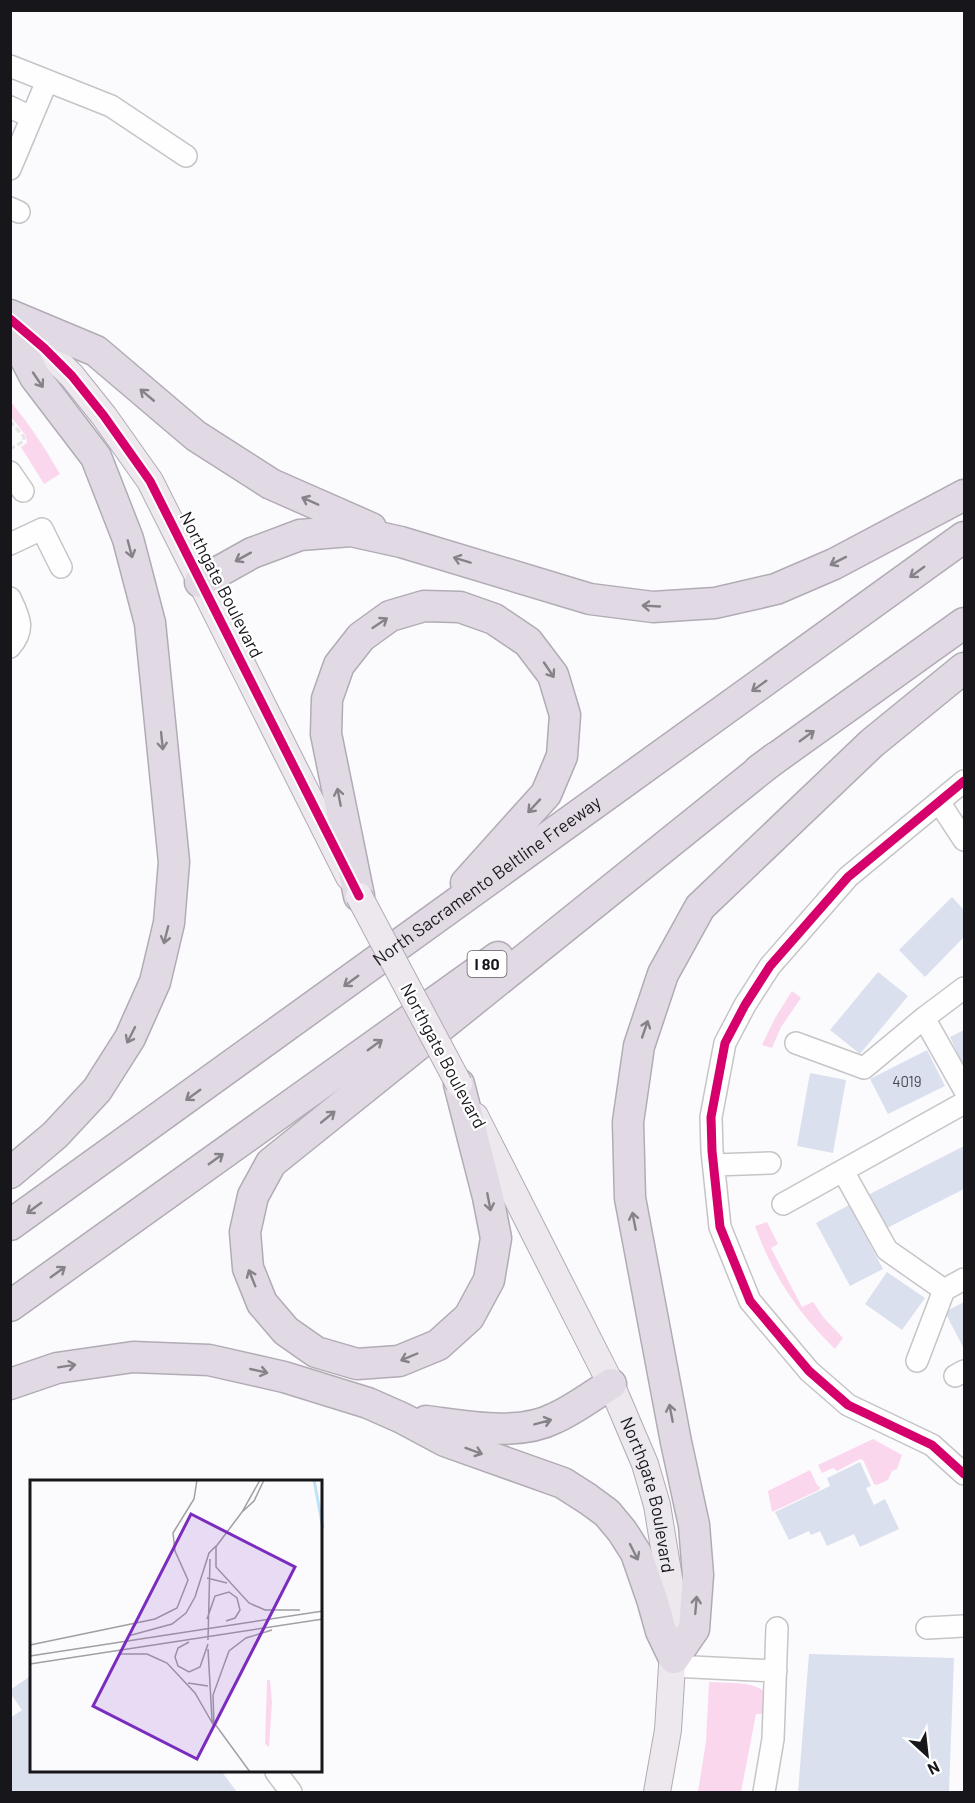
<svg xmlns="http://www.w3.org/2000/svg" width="975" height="1803" font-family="Barlow,sans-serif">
<rect width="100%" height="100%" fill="#fbfbfe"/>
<path fill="#fbd7ee" d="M11,402C30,425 45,448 60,474L44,484L21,447L27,443L26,436L11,417Z
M792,991L801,998L781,1027L772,1048L762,1045L775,1018Z
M767,1222L778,1244L771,1248L802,1307L813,1302L824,1318L843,1338L835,1349C797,1312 773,1276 755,1226Z
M873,1439L902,1455L897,1469L892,1471L888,1480L877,1485L874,1484L863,1460L860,1459L837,1471L833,1468L822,1473L818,1465Z
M810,1470L817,1485L820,1487L819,1490L772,1512L768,1491Z
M709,1682C721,1683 761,1681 765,1694C766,1700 764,1708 764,1714H756L741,1792H698L706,1741Z"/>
<path fill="#dae0ee" d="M952,897L964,910V937L925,977L899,950Z
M878,972L908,996L860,1054L830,1030Z
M964,1030V1067L950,1037Z
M927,1050L945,1086L888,1114L870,1079Z
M810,1073L846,1080L833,1153L797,1146Z
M964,1146V1189L883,1230L866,1196Z
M849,1205L883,1269L850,1286L816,1223Z
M887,1272L925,1298L902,1330L865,1304Z
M964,1302V1349L945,1312Z
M860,1462L871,1486L866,1488L874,1505L885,1499L899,1529L860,1547L854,1534L827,1546L820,1531L811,1535L809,1531L789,1540L775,1512L830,1486L827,1478Z
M809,1654L954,1658L949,1792H798Z
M32,1675V1772H222L237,1792H10V1718L22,1710L10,1693V1690Z"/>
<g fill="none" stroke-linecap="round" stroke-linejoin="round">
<g stroke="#c5c5c8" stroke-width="24">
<path id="minor" d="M10,66L111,106L186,156
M10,107L31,117
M10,169L47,81
M10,208L19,212
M10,472L23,491
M10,544L42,529L61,567
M10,598C19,617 26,629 10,647
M964,781L848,877L770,966L745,1005L725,1043L711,1117L712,1151L720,1227L750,1301L809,1371L848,1405L932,1445L964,1474
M939,802L964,840
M924,1018L964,1089
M796,1043L864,1068L924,1018L964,988
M714,1165L770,1163
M843,1171L887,1250L944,1290
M783,1204L964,1103
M917,1361L944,1290L964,1279
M955,1376L964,1371
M927,1628L964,1626
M672,1666L776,1671
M276,1772L291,1792
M764,1792L773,1739L777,1628"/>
</g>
<g stroke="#b1abb5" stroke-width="28">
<g id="major">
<path d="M14,322L44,348L72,376L104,416L150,481L349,877"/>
<path id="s1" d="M475,1116L611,1384L645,1464L657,1505L670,1584L674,1658L672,1666L668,1730L657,1792"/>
</g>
</g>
<g stroke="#b1abb5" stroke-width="33">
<g id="highway">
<path d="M10,315L96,351L196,436L271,484L371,528"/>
<path d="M10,329L35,377L96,457L128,539L150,623L174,862L169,923L155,982L130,1038L97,1090L55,1135L10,1173"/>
<path d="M200,582L252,553L300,535L351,531L401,542L590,599L653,607L715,603L776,589L834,564L964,495"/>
<path d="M759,770L964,623"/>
<path d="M359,896L326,734L327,699L339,665L361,637L390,616L424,606L460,607L494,619L528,642L553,675L565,715L562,756L546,794L466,883"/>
<path d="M459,1084L488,1197L496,1238L489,1280L469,1317L438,1345L399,1361L357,1364L316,1352L286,1331L262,1303L248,1268L245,1232L253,1196L271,1163L775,758"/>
<path id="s2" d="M10,1225L964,537"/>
<path d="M10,1306L498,957"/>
<path d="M10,1384L57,1368L133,1357L209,1360L284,1377L368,1403L402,1418L445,1441L563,1483L588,1499L607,1513L622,1531L636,1553L652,1599L661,1631L674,1658L694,1629L698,1575L694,1525L676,1442L630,1198L628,1122L639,1046L663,974L700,907L872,743L964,668"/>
<path d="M426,1421C465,1426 518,1437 555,1418C575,1409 593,1395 611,1384"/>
</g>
</g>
<path stroke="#e5e5e6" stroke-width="3" stroke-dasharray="6 3" stroke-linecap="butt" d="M10,421L24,437V441L10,449"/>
<use href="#minor" stroke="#fefeff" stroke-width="21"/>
<use href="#major" stroke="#ece8ee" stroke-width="26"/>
<use href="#highway" stroke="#e1dae4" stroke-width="30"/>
<g stroke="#b1abb5" stroke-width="28" stroke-linecap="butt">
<path id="major-bridge" d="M359,896L459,1084"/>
</g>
<use href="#major-bridge" stroke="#ece8ee" stroke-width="26"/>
<g stroke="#fff" stroke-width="13">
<path id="cycleway" d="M10,319L44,348L72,376L104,416L150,481L359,896
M964,781L848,877L770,966L745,1005L725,1043L711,1117L712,1151L720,1227L750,1301L809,1371L848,1405L932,1445L964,1474"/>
</g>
<use href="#cycleway" stroke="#d6006c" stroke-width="9"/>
</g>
<defs><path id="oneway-shaft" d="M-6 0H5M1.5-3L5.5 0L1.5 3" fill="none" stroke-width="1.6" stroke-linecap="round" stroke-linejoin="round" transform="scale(1.5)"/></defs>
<g stroke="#86828a">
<use href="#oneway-shaft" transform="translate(38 380) rotate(56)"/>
<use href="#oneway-shaft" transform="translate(147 395) rotate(-140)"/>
<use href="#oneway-shaft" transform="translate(310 501) rotate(-156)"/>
<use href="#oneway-shaft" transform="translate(130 549) rotate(75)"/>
<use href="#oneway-shaft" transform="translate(243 557) rotate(151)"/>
<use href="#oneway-shaft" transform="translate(462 560) rotate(-163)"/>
<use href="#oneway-shaft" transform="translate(838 561) rotate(153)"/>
<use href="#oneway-shaft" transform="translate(917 572) rotate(144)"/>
<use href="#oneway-shaft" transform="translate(651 606) rotate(-177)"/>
<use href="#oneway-shaft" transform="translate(380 623) rotate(-34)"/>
<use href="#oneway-shaft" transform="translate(549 670) rotate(56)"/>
<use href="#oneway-shaft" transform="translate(759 686) rotate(144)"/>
<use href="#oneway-shaft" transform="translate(807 736) rotate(-36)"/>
<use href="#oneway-shaft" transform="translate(162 741) rotate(84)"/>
<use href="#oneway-shaft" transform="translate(339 797) rotate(-101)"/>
<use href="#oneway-shaft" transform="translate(534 806) rotate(133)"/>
<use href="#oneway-shaft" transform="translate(166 935) rotate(104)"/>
<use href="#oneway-shaft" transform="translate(351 981) rotate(144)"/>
<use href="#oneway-shaft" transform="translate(645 1029) rotate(-71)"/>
<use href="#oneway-shaft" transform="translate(131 1035) rotate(117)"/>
<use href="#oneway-shaft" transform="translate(375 1045) rotate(-36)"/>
<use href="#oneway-shaft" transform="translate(193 1095) rotate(144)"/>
<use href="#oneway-shaft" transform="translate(328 1117) rotate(-39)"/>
<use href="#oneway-shaft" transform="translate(216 1159) rotate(-36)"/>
<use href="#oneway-shaft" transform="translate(489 1202) rotate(79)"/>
<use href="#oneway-shaft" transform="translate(34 1208) rotate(144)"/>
<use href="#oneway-shaft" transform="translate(634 1221) rotate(-101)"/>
<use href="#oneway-shaft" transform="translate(58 1272) rotate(-36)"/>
<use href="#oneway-shaft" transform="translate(252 1278) rotate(-112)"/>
<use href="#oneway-shaft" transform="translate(409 1357) rotate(157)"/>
<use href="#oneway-shaft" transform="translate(67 1366) rotate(-9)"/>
<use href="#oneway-shaft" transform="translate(259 1371) rotate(13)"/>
<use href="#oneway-shaft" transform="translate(671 1413) rotate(-101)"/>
<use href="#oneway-shaft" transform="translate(543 1422) rotate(-15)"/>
<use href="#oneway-shaft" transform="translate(474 1451) rotate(20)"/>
<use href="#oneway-shaft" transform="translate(634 1552) rotate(63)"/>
<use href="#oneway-shaft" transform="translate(696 1605) rotate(-85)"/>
</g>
<g text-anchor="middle" stroke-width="4.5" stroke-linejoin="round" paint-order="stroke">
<g font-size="15" fill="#484950">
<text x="907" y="1087">4019</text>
</g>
<rect fill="#fff" stroke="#5d5d5f" stroke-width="1.5" x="467.5" y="951" width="39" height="26" rx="4.5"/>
<g font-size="16" font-weight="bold" fill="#17171b">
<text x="487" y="970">I 80</text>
</g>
<g font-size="18" fill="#17171b" stroke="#fff">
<text transform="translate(221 585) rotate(63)" y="6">Northgate Boulevard</text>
<text dy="6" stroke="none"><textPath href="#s2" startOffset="588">North Sacramento Beltline Freeway</textPath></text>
<text transform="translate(443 1056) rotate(62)" y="6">Northgate Boulevard</text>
<text dy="6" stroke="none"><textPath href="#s1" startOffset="418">Northgate Boulevard</textPath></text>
</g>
</g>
<g transform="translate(30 1480)">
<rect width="292" height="292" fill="#fbfbfe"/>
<path d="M237,200H240L242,222L239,267L235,264Z" fill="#fbd7ee"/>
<path fill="none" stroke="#bde2fa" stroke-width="3" d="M284,0L293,48"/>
<path fill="none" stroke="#a0a0a3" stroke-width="1.5" d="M212,32L224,21L234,0M186,66V87L219,123L235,130H270M185,68L212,32L230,0M177,98L197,103M177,139L185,116L199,112L207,118L210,130L205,138L196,141M98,156L142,144L156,133L165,117L179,73L186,66M178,160L180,79M159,162L148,168L145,177L148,186L159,192L170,187L178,164M0,165L125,139L147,128L158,100L145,71L143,53L164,19L167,0M178,169L182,240L220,292M89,174H117L137,183L165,213L184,246M0,176L293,131M0,184L293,139M158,203L178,206M184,246L183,215L199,171L216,158L242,150"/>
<path fill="#7b2cbf" fill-opacity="0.15" stroke="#7b2cbf" stroke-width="3" d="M161,34L265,87L167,279L63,226Z"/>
<rect width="292" height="292" fill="none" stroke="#17171b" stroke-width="3"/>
</g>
<rect width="975" height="1803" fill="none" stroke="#17171b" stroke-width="24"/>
<g transform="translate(927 1755) rotate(153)" stroke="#ffffff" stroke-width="4.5" paint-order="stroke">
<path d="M0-4.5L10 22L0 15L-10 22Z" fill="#17171b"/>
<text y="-9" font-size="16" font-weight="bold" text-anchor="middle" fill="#17171b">N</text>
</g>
</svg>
